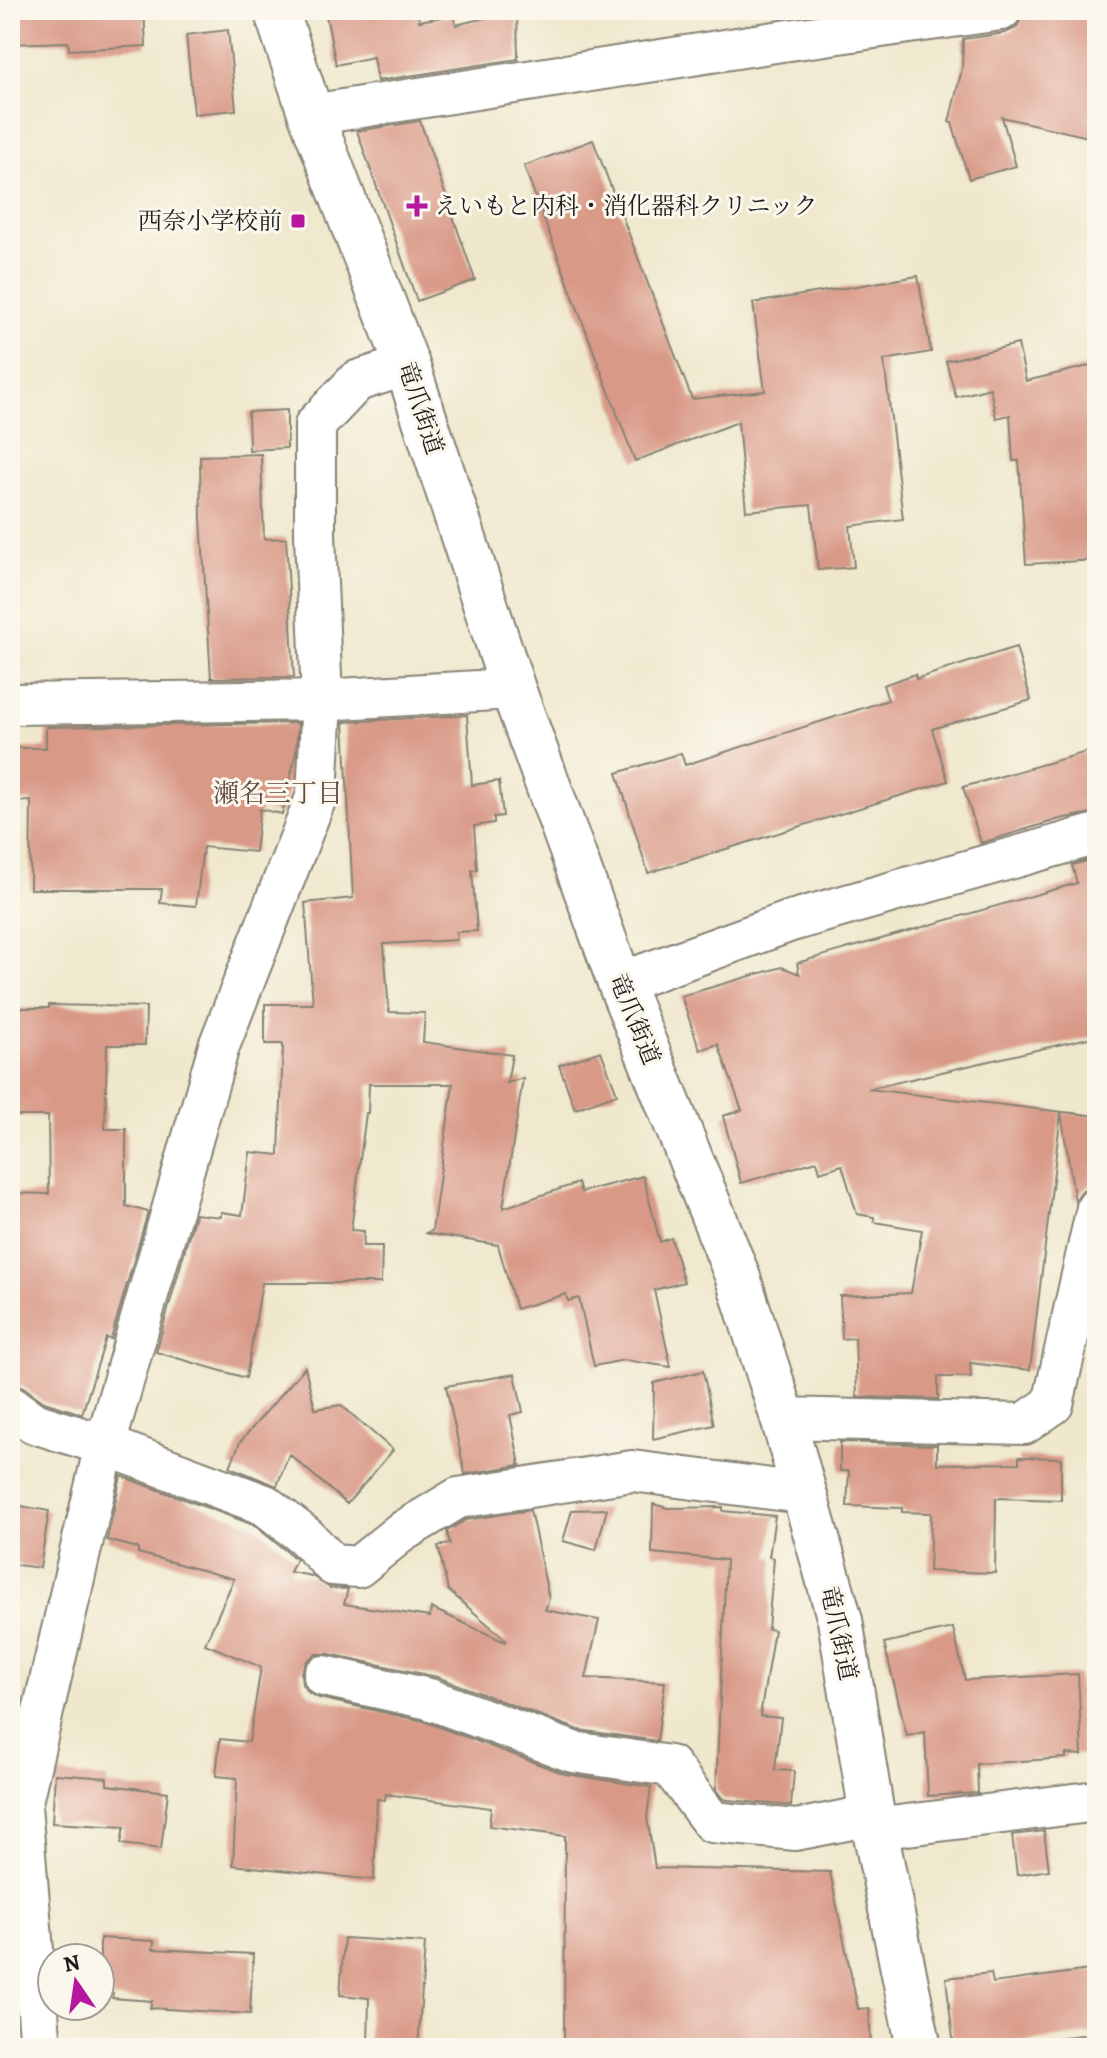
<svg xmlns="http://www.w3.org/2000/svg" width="1107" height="2058" font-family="Alegreya,'Noto Serif JP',serif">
<rect width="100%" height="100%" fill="#fbf7ec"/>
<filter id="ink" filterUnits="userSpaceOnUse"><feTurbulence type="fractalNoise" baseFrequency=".0125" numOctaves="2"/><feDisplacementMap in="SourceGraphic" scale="16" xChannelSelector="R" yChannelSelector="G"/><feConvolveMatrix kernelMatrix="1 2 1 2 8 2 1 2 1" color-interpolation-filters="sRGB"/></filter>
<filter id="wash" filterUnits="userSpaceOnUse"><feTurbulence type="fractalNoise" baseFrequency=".006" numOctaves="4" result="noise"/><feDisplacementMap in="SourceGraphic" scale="32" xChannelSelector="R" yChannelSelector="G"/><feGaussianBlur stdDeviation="1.8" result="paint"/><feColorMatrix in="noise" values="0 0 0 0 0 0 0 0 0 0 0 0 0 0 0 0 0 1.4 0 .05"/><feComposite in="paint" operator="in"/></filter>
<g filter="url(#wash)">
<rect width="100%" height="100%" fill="#efe8cd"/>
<g id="blocks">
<path fill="#d99987" d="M10,10H144L146,46L69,50L68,42L10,44Z
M325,10H418L419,21L454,15L456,25L517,10L518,59L377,81L373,57L336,65Z
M1097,13V139L1002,117L1016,166L969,179L952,123L949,122L962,69L963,39L1005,33L1016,28L1023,15Z
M228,30L236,110L194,114L186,35Z
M420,121L475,280L417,301L357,131Z
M593,140L692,399L765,391L753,303L918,276L931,352L884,360L903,519L850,526L854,567L818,570L811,505L746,511L738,422L635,461L524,166Z
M1018,344L1026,381L1097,364V560L1026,564L1019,461H1013L1010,415L996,418L990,388L956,397L946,361Z
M287,410V448L249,450L248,412Z
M261,454L264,539L286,538L294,677L211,678L201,519L200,456Z
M1016,647L1031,700L932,729L948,781L648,873L617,773L681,753L685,765L888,700L883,685L915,674L916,679Z
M467,715L472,785L499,781L503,816L494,817V823L474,826L477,870H472L477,931L456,932L457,940L384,944L389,1012L425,1013L423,1042L512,1055L507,1083L523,1078L503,1208L578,1183L581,1192L643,1176L660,1242L671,1238L684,1282L654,1290L671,1367L624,1360L594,1366L579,1298L568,1301L566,1294L516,1309L498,1245L425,1233L432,1231L453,1084H369L368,1113H366L351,1230L364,1231L363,1246H382L381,1283H262L246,1378L156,1352L195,1214L221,1217V1212L242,1215L250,1152L279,1155L283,1044H265V1004H313L305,903L353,898L344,722Z
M298,723L296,753L282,814L260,809L255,852L203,847L196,906L160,903L162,889H30L31,801L10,802V748H46V727Z
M1097,749V812L1060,819L981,843L963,787Z
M1097,858V1036L868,1089L1097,1116V1186H1089L1081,1192L1075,1201L1061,1113L1030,1370L970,1363L971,1377H938V1399L857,1397L855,1338L842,1339L840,1296L911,1293L922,1230L874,1222V1217L857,1214L842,1165L820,1172L817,1161L741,1183L723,1116L742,1110L718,1044L700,1050L681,996L782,967L799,974L797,963L1077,883L1072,865Z
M49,1005L146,1007L145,1045H107L105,1129H126V1206L148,1212L111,1339L106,1338L82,1414L44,1402L23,1387L10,1383V1193L49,1194L48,1116H10V1008H49Z
M601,1051L617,1094L575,1109L559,1065Z
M305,1367L315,1409L341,1405L393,1450L347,1504L289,1454L277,1486L230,1467L240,1442Z
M703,1371L714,1425L653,1439L654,1383Z
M515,1374L523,1412L510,1415L520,1465L465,1474L446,1386Z
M840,1442L937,1445V1464L1019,1463V1457L1061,1458V1500L996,1498L995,1573L929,1571L931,1513L902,1512V1508L847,1506L849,1471H840Z
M121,1476L254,1525L296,1559L290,1572L312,1576L330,1588L348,1589L344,1604L430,1617L431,1608L505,1642L506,1640L448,1590L438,1546L450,1544L447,1531L466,1520L530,1510L549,1599L545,1610L599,1620L586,1678L665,1682L657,1741L579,1730L437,1677L329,1654H316L307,1661L301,1672L302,1684L309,1693L319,1698L423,1721L565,1774L651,1787L647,1817L655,1868L830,1872L858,2009L869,2008L871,2048H564L565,1836L489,1826L491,1808L386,1794L385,1800L377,1799L374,1880L233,1865L237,1778L216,1776L220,1739L249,1742L261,1667L205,1644L234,1579L138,1553V1548L107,1540Z
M10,1504L49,1511L40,1568L10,1564Z
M653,1504L668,1508L723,1507V1511L775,1516L769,1557L774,1558L768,1629L774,1630L760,1716L781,1718L775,1770L794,1771L791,1806L729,1800L723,1799L716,1790L726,1560L652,1553Z
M607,1509L596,1550L563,1541L572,1510Z
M953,1628L965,1680L1078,1674L1082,1755L1066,1754V1758L977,1764L978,1793L928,1796L925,1732L907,1736L884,1643Z
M55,1774L107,1778V1785L168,1792L161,1849L121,1844L124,1827L52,1823Z
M1044,1831L1049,1870L1017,1875L1012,1835Z
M100,1938L154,1941L153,1949L253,1954L250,2014L150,2008L152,2001L112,1998L113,1993L100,1992Z
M344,1938L425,1943L418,2048H368L369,1998L340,1995Z
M1097,1969V2033L977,2048H954L946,1978L991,1973L993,1983Z"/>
</g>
</g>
<g filter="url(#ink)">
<use href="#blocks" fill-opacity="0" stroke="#868274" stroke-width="2"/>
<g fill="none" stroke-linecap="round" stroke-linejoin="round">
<g stroke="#868274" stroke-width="44">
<path id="minor" d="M311,115L775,42L1001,10
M10,704L322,700L513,689
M620,983L791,921L1097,834
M10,1406L34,1423L105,1445L265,1505L306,1537L333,1565L358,1567L400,1533L458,1498L632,1471L802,1493
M783,1418L1024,1424L1053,1404L1097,1208
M324,1676L429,1699L573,1752L670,1766L712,1822L796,1830L872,1815
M875,1829L1097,1801
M41,2048L21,1806L105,1445L219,1046L317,795L322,700L315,535V425L357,381L407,365"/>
</g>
<g stroke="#868274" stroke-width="48">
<path id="secondary" d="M276,10L311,115L407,365L513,689L620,983L737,1275L783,1418L840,1620L872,1815L919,2048"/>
</g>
<use href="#minor" stroke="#fff" stroke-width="40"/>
<use href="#secondary" stroke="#fff" stroke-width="44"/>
</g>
</g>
<g fill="#b5179e" stroke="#fbf7ec" stroke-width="3">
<path d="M413 194h8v8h8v8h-8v8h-8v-8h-8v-8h8z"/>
<rect x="290" y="213" width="16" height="16" rx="4"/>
</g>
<g text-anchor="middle" stroke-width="6" stroke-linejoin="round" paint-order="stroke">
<g font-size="24" fill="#1c1c1c" stroke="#fbf7ec" text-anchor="start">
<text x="435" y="214">えいもと内科・消化器科クリニック</text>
<text x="282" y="229" text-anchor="end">西奈小学校前</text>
</g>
<g font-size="24" fill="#1c1c1c" stroke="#fbf7ec">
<text transform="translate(421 408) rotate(72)" y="8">竜爪街道</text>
<text transform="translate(635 1019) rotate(68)" y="8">竜爪街道</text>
<text transform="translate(839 1633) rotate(78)" y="8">竜爪街道</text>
</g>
<g font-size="26" fill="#5e4841" stroke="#fbf7ec">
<text x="278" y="802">瀬名三丁目</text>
</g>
</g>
<rect width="1107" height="2058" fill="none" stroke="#fbf7ec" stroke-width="40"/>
<g transform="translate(76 1982) rotate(347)"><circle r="38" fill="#fbf7ec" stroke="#a29f99" stroke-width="2"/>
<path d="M0-6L14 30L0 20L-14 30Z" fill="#b5179e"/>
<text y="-12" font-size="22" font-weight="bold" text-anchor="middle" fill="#1c1c1c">N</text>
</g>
</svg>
